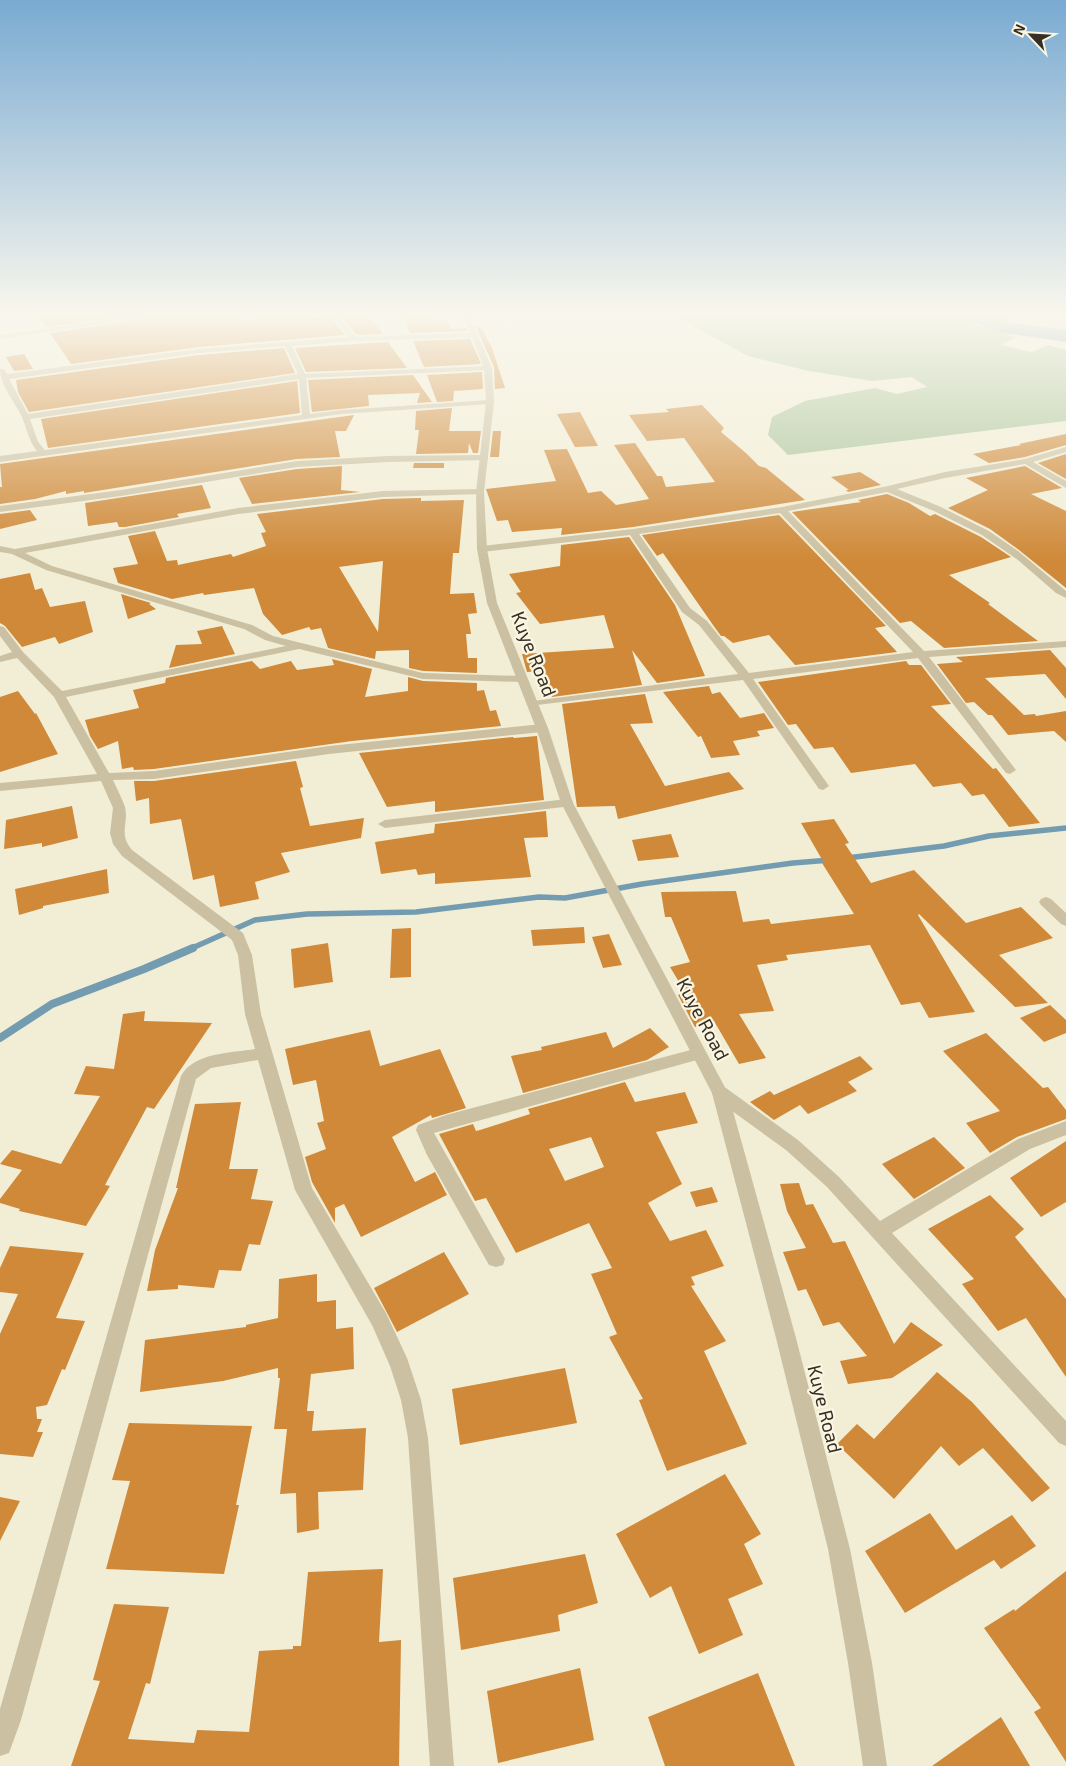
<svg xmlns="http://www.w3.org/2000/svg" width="1066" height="1766" font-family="'Exo 2',sans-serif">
<rect width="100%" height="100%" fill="#f2eed6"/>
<path fill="#a6c296" d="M669,313H987L1005,317L1011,321L973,324L1016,337L1001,345L1032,352L1048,345L1066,350V421L788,455L768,435L772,417L805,401L875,388L897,394L927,387L912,377L872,381L809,371L748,356Z"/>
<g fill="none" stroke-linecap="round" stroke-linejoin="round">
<path stroke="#739cb1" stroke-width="5.5" d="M847,858L944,846L989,836L1066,828
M190,949L255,920L307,914L416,912L539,897L565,898L642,884L793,863L830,860"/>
<path stroke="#739cb1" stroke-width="8" d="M0,1038L52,1004L144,969L193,948"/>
<path fill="#739cb1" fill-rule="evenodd" d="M954,313H983L1001,322L1066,330V342L997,332L970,320L957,317Z"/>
</g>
<path fill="#cf8938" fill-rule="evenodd" d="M36,313H146L46,327Z
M172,313H233L239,320L309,314L312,318L330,317L345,335L199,347L71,364L50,333L170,315Z
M367,313L383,334L357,335L340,316Z
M402,313H432L436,321L447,320L451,329L466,328L467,331L410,333Z
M476,327H481L492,348L505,388L495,389L494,367Z
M470,339L481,364L424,367L413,341Z
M388,342L407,368L306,372L295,348Z
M284,348L295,373L29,412L18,392L16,380L199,355Z
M24,354L33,369L14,371L6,357Z
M482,372L483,389L454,391L453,401L437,402L427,375Z
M413,375L432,402L417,403L420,393L368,395L369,406L312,412L308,380Z
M297,381L300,413L48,448L41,419Z
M702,405L724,428L721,432L746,453L759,466L766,468L805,500L633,527L561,535L562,528L512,532L508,520L497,521L486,489L556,481L544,450L567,449L588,493L601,491L616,505L649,499L614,445L635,443L657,476H662L666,487L715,482L684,438L647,441L629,415L669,412L666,409Z
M452,408L449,431H481L478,453H473L469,443L468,453L416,454L419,430H415L416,411Z
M580,412L598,446L575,447L557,414Z
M354,415L346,431H335L340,457L297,459L84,493V491L66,494V491L35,499L0,504V487H2L0,464Z
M493,431H501L499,457H490Z
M1066,434V445L1025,457L989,463L973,454L1021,445L1019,444Z
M1066,454V479L1038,463Z
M414,463H444V468H413Z
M342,466L341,490L360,492L252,504L239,478L297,469Z
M1025,466L1062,488L1031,494L1066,511V588L1019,550L990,529L948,508L988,490L966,478Z
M860,472L881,485L848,492L846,490H849L831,477Z
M202,485L211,508L177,514L179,517L125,527H119L117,522L88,526L85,503Z
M887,494L909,503L930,516L935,514L981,537L1011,557L949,575L990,603L988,604L1038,641L944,648L911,621L900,623L792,512L861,502L858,500Z
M421,498V501L464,500L459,553H453L450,594L474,593L477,613L468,614L471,634H466L468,658H477V673L423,671L409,668V650L376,651L375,659L328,648L321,628L311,630L309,627L282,635L263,614L254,588L204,595L203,593L172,599L118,583L113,568L138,564L128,536L155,531L167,561L177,560L178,565L231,554L233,557L266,546L261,533L266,532L257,514L383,499ZM383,561L378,632L339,567Z
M30,510L37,520L0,529V514Z
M779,515L886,626L875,628L897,652L795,665L769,635L733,643L724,636H721L713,625L663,553L657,556L642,535Z
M629,537L675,605L705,676L657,683L632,650L642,685L552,697L542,671L527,672L522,654L614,648L604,615L540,624L516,593L521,592L509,574L560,566L561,545Z
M30,573L35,590L42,588L50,607L85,601L93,632L59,644L55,637L22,647L5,626L0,623V579Z
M121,594L151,603L149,604L156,609L128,619Z
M222,626L235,654L169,668L176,645L202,644L197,631Z
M1050,650L1066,668V699L1045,674L985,678L1024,715L1035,714L1036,716L1066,711V742L1054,731L1008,735L992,715H988L974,702L966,703L937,664L963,662L956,657Z
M332,659L372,669L365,697L408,691V677L423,681L477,683V691L484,690L490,711L496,710L501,726L352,741L154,769L134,770L133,767L122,769L118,741L98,749L90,736L85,720L139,708L133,690L165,683L166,678L252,661L260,669L291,661L297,670L334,665Z
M906,661L909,665H921L951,704L931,706L993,769L996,768L1040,823L1009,827L984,794L972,796L961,783L933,787L915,764L851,773L833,747L814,749L796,724L788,725L758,682Z
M709,686L712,694L720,692L740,718L764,713L774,728L757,731L760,736L733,741L740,755L711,758L701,736L698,737L663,692Z
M18,691L35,714L36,713L58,754L0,772V697Z
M645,694L653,723L630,724L665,786L729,772L744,789L618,819L615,806L577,807L562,704Z
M537,736L544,800L435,812V801L387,807L359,753L513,737L514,738Z
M296,761L303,787L300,788L310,826L364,818L361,838L281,853L290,872L255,882L259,899L220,907L214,875L193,880L181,819L150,824L149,798L136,801L134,781H154Z
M72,806L78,838L42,847V843L4,849L6,820Z
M546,811L548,837L524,838L531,877L435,884V873L418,875L416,869L381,874L375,842L434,833L435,824Z
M834,819L849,843L845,844L871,883L914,870L966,923L1021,907L1053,938L999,955L1048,1003L1015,1007L919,914L918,915L975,1012L929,1018L920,1002L901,1005L870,945L786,955L788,960L757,965L774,1011L739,1014L766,1058L739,1064L714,1021L695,1027L678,995L685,992L670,967L690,962L671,917H665L661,892L736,891L743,922L769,919L771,924L854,914L822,863H824L801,823Z
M671,834L679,857L638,861L632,840Z
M107,869L109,893L43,906V908L19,915L15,889Z
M584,927L585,943L533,946L531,930Z
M411,928V977L390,978L392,929Z
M609,934L622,965L603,968L592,937Z
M328,943L333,982L294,988L291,949Z
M1050,1005L1066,1020V1033L1044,1042L1020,1018Z
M145,1011L144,1021L212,1023L154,1109L147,1107L105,1185L110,1186L86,1226L19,1211L20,1209L0,1203V1199L22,1170L0,1164L12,1150L61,1164L100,1096L74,1094L86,1066L114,1069L123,1014Z
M650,1028L669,1047L647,1060L523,1093L511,1056L542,1050L541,1047L606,1032L613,1048Z
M370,1030L380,1066L440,1049L466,1108L432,1118L431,1115L392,1137L415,1182L435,1172L447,1195L361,1237L344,1204L335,1208V1223L312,1182L305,1157L326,1149L317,1123L324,1121L316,1080L293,1085L285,1049Z
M986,1033L1043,1088L1048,1087L1066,1110V1119L1017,1137L990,1153L966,1123L1000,1111L943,1051Z
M860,1056L873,1069L848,1082L857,1091L808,1114L800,1105L774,1120L750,1102L770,1091L774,1095Z
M625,1082L635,1102L685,1092L698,1123L656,1132L682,1184L648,1203L670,1241L706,1230L724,1266L691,1277L695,1285L691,1286L726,1341L704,1351L747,1444L667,1471L639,1400L643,1399L609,1337L617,1334L591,1274L612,1268L589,1223L516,1253L486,1198L475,1201L439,1134L473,1124L476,1131L480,1130L530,1114L528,1109ZM591,1137L604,1167L565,1181L549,1149Z
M241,1102L229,1169H258L251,1199L273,1201L260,1245L249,1244L241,1271L219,1270L214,1288L178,1285V1289L147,1291L155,1250L178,1188H176L195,1104Z
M934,1137L965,1168L914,1199L882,1164Z
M1066,1141V1202L1041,1217L1010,1178Z
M799,1183L806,1205L813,1204L833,1243L845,1241L894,1344L911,1322L943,1345L892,1378L848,1384L840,1361L867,1356L839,1322L823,1326L806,1289L798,1291L783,1252L806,1248L787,1211L780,1184Z
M712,1187L718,1202L696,1207L690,1192Z
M990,1195L1024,1229L1015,1237L1066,1299V1377L1026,1318L998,1331L962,1284L974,1279L928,1229Z
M10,1246L84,1253L56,1318L85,1321L65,1370L62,1369L47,1405L36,1407L37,1419H42L37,1432H43L33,1457L0,1454V1334L18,1294L0,1292V1268Z
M444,1252L469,1294L397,1332L374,1288Z
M317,1274V1302L336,1300V1329L353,1327L354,1369L311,1374L307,1411H314L312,1431L366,1428L363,1490L318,1492L319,1529L297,1533L296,1493L280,1494L287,1429H274L280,1378H278V1368L223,1381L140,1392L145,1340L246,1327V1325L278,1318L279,1279Z
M565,1368L577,1423L460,1445L452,1389Z
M937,1372L972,1402L1050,1488L1032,1502L983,1448L959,1466L941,1446L894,1499L837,1444L857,1424L874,1439Z
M129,1423L252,1426L236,1505H239L224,1574L106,1569L130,1481L112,1480Z
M725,1474L761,1534L744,1544L763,1584L728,1599L743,1635L699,1654L671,1586L650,1598L616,1534Z
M0,1497L20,1501L0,1541Z
M930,1513L956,1550L1012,1515L1036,1546L1001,1569L994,1560L905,1613L865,1551Z
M585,1554L598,1603L558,1615L560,1631L461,1650L453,1578Z
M383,1569L379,1642L401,1640L399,1766H71L100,1681L93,1680L114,1604L169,1607L150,1684L146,1683L128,1739L194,1743L197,1730L249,1732L259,1651L293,1649V1646H301L308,1572Z
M1066,1571V1762L1034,1712L1041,1708L984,1628L1014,1609L1015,1611Z
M580,1668L594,1740L498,1763L487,1691Z
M758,1673L795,1766H665L648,1717Z
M1001,1717L1030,1766H932Z"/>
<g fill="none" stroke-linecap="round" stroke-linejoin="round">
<path fill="#cbc1a2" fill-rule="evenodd" d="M156,313H170L0,339V335Z
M329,313H335L356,337L474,333L477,335L474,337L354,341L292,346L305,374L488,366L492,368L488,370L306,378L310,414L341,410L490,400L494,402L490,404L341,414L0,462V456L37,451C28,440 27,428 21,415C14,401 0,385 0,369H4L7,374L199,349L349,337ZM285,346L298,374L28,414L9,379L199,353ZM299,379L302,415L45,450L38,442L30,419Z
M1066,447V452L1033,462L1066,481V488L1025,464L945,478L897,489L941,507L989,531L1018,551L1066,591V598L1056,593L1018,560L982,535L934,511L887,492L788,511L924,651L1066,641V647L929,657L1016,770L1010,774L1006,773L918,658L753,679L829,786L823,790L819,789L743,680L529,706L527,704L529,702L533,701L738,674L699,625L682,612L630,535L482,552L477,549L482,546L633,529L782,507L888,486L945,472L1025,459ZM780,513L913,652L749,673L707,621L690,608L639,534Z
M485,455L488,456V460L388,462L297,467L121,496L0,512V506L121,490L297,461L388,456Z
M480,489L483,490V494L383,497L238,514L25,553L52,566L252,625L273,636L423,673L522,676L528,679L522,682L423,679L299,649L66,697L109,773L154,771L329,746L542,724L548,728L542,732L329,754L154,779L113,780C117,789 122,798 125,807C129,824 118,833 132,850L243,933L252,955L261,1014L312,1188L386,1313L407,1358L421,1400L428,1438L454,1766H430L408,1438L401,1400L390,1366L372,1325L295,1190L258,1060L211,1068L196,1079L21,1720L9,1753L0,1756V1709L181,1076C194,1052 232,1053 255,1049L245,1014L238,955L232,940L122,856L113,844L110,833L113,808L101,781L0,791V783L97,774L54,697L17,658L0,662V656L12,652L0,636V626L4,627L23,652L62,691L286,646L265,640L244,629L46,570L12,554L0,552V546L15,549L238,508L383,491Z
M567,799L572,800L573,803L572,806L385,828L378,824L385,820Z
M1046,897L1051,899L1066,913V926L1061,924L1041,905L1039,902L1041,899Z
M698,1048L704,1050L706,1054L704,1058L434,1133L505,1259L503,1265L496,1267L489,1265L427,1155L416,1130L418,1125L446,1115Z
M720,1087L726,1088L798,1140L839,1177L880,1221L1018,1139L1066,1121V1135L1030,1149L892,1233L1066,1421V1446L1059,1443L827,1187L786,1150L714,1098L712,1093L714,1088Z"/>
<path fill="#cbc1a2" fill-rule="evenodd" d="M462,313H468L492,368L494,402L484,492L487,549L497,603L548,728L573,803L728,1093L796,1338L850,1549L872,1663L887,1766H863L848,1663L828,1549L776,1338L712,1093L561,803L536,728L487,603L477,549L476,492L486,402L484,368Z"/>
</g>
<linearGradient id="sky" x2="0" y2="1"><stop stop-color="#79aad2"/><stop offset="0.56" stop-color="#f9f7ed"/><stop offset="1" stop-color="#f9f7ed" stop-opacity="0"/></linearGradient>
<rect width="1066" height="560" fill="url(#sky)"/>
<g text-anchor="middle" stroke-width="4.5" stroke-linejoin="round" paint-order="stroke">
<g font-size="19" fill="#352f25" stroke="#faf6e2">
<text transform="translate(534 654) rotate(68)" y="7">Kuye Road</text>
<text transform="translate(703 1019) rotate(62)" y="7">Kuye Road</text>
<text transform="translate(825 1409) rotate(76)" y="7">Kuye Road</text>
</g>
</g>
<g transform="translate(1031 35) rotate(295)" stroke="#faf6e2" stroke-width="4" paint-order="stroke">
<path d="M0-4L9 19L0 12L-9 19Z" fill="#352f25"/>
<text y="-8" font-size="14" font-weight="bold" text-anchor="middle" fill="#352f25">N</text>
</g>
</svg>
